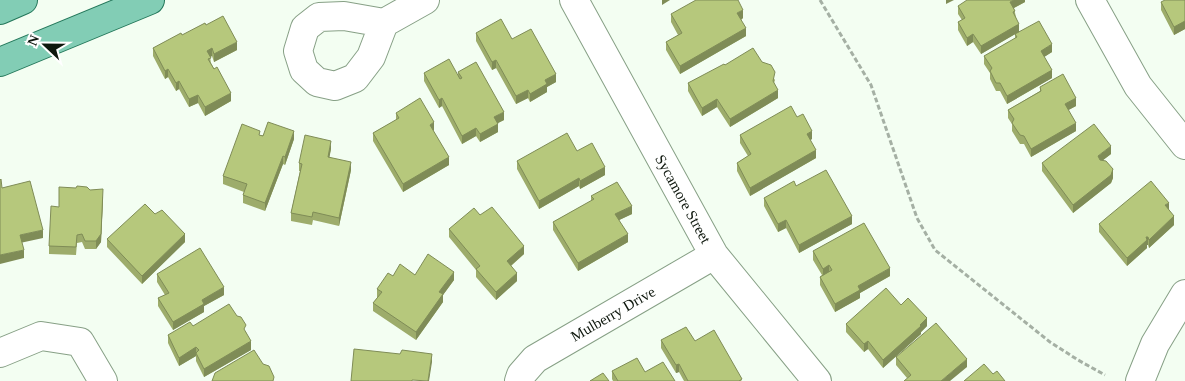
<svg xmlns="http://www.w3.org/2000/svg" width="1185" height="381" font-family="Georgia,serif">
<rect width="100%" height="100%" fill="#f3fef2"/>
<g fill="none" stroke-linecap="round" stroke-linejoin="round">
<g stroke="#87a086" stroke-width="30">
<path id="minor" d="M574,0L714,255L817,381
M1090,0L1138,86L1185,145
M384,23L371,57L355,78L335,86L317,82L304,70L298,51L305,28L319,17L344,16L384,23L425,0
M0,353L41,336L80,342L103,381
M519,381L521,375L535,359L714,255
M1140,381L1155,344L1185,294"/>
</g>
<g stroke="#23775a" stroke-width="30">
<path id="major" d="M0,10L23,0
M0,62L150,0"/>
</g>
<path stroke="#a5b0a4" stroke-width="3" stroke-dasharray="5 2.5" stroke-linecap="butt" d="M820,0L871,85L917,218L935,250L1050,342L1078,360L1105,375"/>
<use href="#minor" stroke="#fff" stroke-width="28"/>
<use href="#major" stroke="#82cdb5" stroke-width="28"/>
</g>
<path fill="#9dac6b" d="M1025,0V2L1014,8L1019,31L1052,52L1044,57L1052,78L1007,104L1000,91H996L990,79V73L984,64V56L1015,39V34L981,54L973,42L967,46L958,30V22L962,20L958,14V6Z
M1185,0V29L1174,35L1161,10V2Z
M671,14L743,18L741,20L746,36L680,74L666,50V42L678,35L671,22Z
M206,25L237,50L214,62L212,56L210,57L211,63L231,101L205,116L198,103L189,107L179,89L176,91L168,77L165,79L153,56V48Z
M476,33L512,39L556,82L547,87V92L530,102L528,98L516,104L496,68L492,70L476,41Z
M762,62L775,80L774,83L778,98L730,127L717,107L702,116L688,91V83L725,65Z
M458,72L504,120L498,123V132L480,142L476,136L462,144L442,106L439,108L424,81V73L458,76Z
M1040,87L1076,106L1068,110L1076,131L1031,157L1024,144H1020L1012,131V124L1008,118V110L1040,91Z
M396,113L434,130L433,131L449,165L403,192L373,141V133L396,120Z
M797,117L812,139L810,140L816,158L750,196L737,171V163L748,156L740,143V135Z
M260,135L294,139L285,165L283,164L265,211L243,203V195L244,192L223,184V176Z
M331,149L329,157L351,170L339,226L313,220L312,225L291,221V213L300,171H299V163Z
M577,151L605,175L580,189L579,186L539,209L517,169V161Z
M1111,154L1103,160L1113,178L1111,183L1073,213L1042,171V163Z
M796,186L852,224L799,253L786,228L778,232L764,206V198Z
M90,190L103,197L101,242L96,249H85L82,242L77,243L76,255L49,254V246L59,207Z
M591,196L632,214L619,220L628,242L578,271L553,230V222L591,201Z
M1169,210L1174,225L1149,248L1148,245H1147V248L1127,266L1099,232V224Z
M480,215L524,254L511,266L517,281L496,300L476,277V270L449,237V229Z
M107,239L185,242L142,284L107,247Z
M813,251L890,276L860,293V298L835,312L820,285V277L822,275L813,260Z
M157,274L224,295L204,306V312L173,330L158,306V298L165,295L157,282Z
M415,275L454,280L443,295V302L416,340L373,311V303L378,297H377V289L393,276Z
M901,305L927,326L921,332V334L883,368L868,349L864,352L846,332V324Z
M193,326L246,332L251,350L204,377L196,361V356L179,366L168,343V335Z
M661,340L695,341L742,381H684L679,372L676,373L661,348Z
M896,357L967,367L907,378L896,365Z
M612,371L645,372L675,381H613L612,379Z"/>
<path fill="#7f8c57" d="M662,0H670L662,5Z
M946,0H954L946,4Z
M1014,0H1025V2L1010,10V2Z
M743,10V18L737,22V13Z
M1185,21V29L1174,35V27Z
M1019,24V32L981,54V46Z
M746,28V36L680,74V66Z
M973,34V42L967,46V38Z
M237,42V50L214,62V54Z
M1052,44V52L1041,59V51Z
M212,48V56L207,59V51Z
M496,60V68L492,70V62Z
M168,69V77L165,79V71Z
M1052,70V78L1007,104V96Z
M556,74V82L547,87V92L530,102V94L545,80Z
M179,81V89L176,91V83Z
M528,90V98L516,104V96Z
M778,90V98L730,127V119Z
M231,93V101L205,116V107Z
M198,95V103L189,107V99Z
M442,98V106L439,108V100Z
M1076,98V106L1065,112V104Z
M717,99V107L702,116V108Z
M504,112V120L494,125V117Z
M434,122V130L430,133V125Z
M1076,123V131L1031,157V149Z
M498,124V132L480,142V134Z
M476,128V136L462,144V136Z
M294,131V139L285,165V157Z
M812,131V139L807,142V134Z
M331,141V149L328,165V157Z
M1111,146V154L1098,164V156Z
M816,150V158L750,196V188Z
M283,156V164L265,211V203Z
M449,157V165L403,192V184Z
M351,162V170L339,226V218Z
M605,167V175L580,189V181Z
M1113,169V178L1111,183L1073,213V205Z
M579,178V186L539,209V201Z
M103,197L101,242L96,249V241Z
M1169,203V211L1165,205Z
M632,206V214L615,222V214Z
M852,216V224L799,253V245Z
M1174,216V225L1149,248V240Z
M786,220V228L778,232V224Z
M43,230V238L20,243V235Z
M185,234V242L142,284V276Z
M628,234V242L578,271V263Z
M1146,237H1148V245H1147V248L1127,266V258Z
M524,246V254L507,269V261Z
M24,250V258L0,264V255Z
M829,265V273L823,277V269Z
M890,268V276L860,293V298L835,312V304L858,286Z
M454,272V280L443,295V302L416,340V332L439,292Z
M517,273V281L496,300V292Z
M224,287V295L204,306V312L173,330V322L202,300Z
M927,318V326L921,332V334L883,368V360Z
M251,341V350L204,377V369Z
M868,341V349L864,352V344Z
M196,347V356L179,366V358Z
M432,354V362L429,381H428Z
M967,359V367L950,381H941Z
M679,364V372L676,373V365Z"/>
<path fill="#b6c87c" stroke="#7f8c57" d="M696,0H738L743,10L737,13L746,28L680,66L666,42L682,33L671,14Z
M967,0H1014L1010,2L1015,11L1013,12L1019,24L981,46L973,34L967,38L958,22L965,18L958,6Z
M1165,0H1185V21L1174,27L1161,2Z
M223,16L237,42L214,54L212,48L207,51L211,58L208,59L214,69L217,67L231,93L205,107L198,95L189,99L179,81L176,83L168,69L165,71L153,48L181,33L182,35L205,23L206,25Z
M501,19L512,39L531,29L556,74L545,80L547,84L530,94L528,90L516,96L496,60L492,62L476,33Z
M1039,21L1052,44L1041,51L1052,70L1007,96L1000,83H996L990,71L992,68L984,56L1017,37L1015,34Z
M753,48L762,62L771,65L775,72L773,81L778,90L730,119L717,99L702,108L688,83L724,64L725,65Z
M449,59L460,79L462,78L458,72L476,62L504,112L494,117L498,124L480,134L476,128L462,136L442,98L439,100L424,73Z
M1063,74L1076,98L1065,104L1076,123L1031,149L1024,136L1020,135L1012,123L1014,119L1008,110L1041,91L1040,87Z
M420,98L434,122L430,125L449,157L403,184L373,133L399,118L396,113Z
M791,106L797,117L803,114L812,131L807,134L816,150L750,188L737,163L751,154L740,135Z
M268,122L294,131L285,157L283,156L265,203L243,195L247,184L223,176L242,124L260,131L259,135L263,136Z
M1094,124L1111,146L1098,156L1100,160L1106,161L1113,169L1111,175L1073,205L1042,163Z
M567,133L577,151L592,143L605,167L580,181L579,178L539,201L517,161Z
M305,135L331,141L328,157L351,162L339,218L313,212L312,217L291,213L302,164L299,163Z
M826,170L852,216L799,245L786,220L778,224L764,198L794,181L796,186Z
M1,179L2,188L30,181L43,230L20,235L24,250L0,255V180Z
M1151,181L1169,203L1165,205L1174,216L1149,240L1148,237H1146L1147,240L1127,258L1099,224Z
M617,182L632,206L615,214L628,234L578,263L553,222L594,199L591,196Z
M77,186L87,187L90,190L103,189L101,234L96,241H85L82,234L77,235L76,247L49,246L51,206L59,207V187L76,188Z
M145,204L155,214L162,210L185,234L142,276L107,239Z
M492,207L524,246L507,261L517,273L496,292L476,269L480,266L449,229L474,208L480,215Z
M864,223L890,268L858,286L860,290L835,304L820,277L832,270L829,265L823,269L813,251Z
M200,248L224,287L202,300L204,304L173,322L158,298L169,293L157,274Z
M428,254L454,272L439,292L443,294L416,332L373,303L382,292L377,289L388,273L393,276L400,264L415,275Z
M886,288L901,305L908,298L927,318L920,325L921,326L883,360L868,341L864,344L846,324Z
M229,304L237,316L241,317L246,325L244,329L251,341L204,369L196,353L199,350L196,347L179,358L168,335L190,322L193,326Z
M936,323L967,359L941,381H904L911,375L896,357Z
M686,327L695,341L714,330L742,379L739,381H688L679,364L676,365L661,340Z
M354,349L400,354L402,350L432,354L428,381L412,380V381H351Z
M254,350L263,364L269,366L274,377L273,381H212L215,373Z
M637,358L645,372L663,362L675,381H618L612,371Z
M984,364L993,374L997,371L1005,381H964Z
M603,373L609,381H590Z"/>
<g text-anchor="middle" stroke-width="4.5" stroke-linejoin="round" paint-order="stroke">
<g font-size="15" fill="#0e170d" stroke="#fff">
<text transform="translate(683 199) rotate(61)" y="5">Sycamore Street</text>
<text transform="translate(613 314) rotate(-30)" y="5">Mulberry Drive</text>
</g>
</g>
<g transform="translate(45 45) rotate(292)" stroke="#ffffff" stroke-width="4" paint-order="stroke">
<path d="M0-4L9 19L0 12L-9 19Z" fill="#0e170d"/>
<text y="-8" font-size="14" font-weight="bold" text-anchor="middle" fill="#0e170d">N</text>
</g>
</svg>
